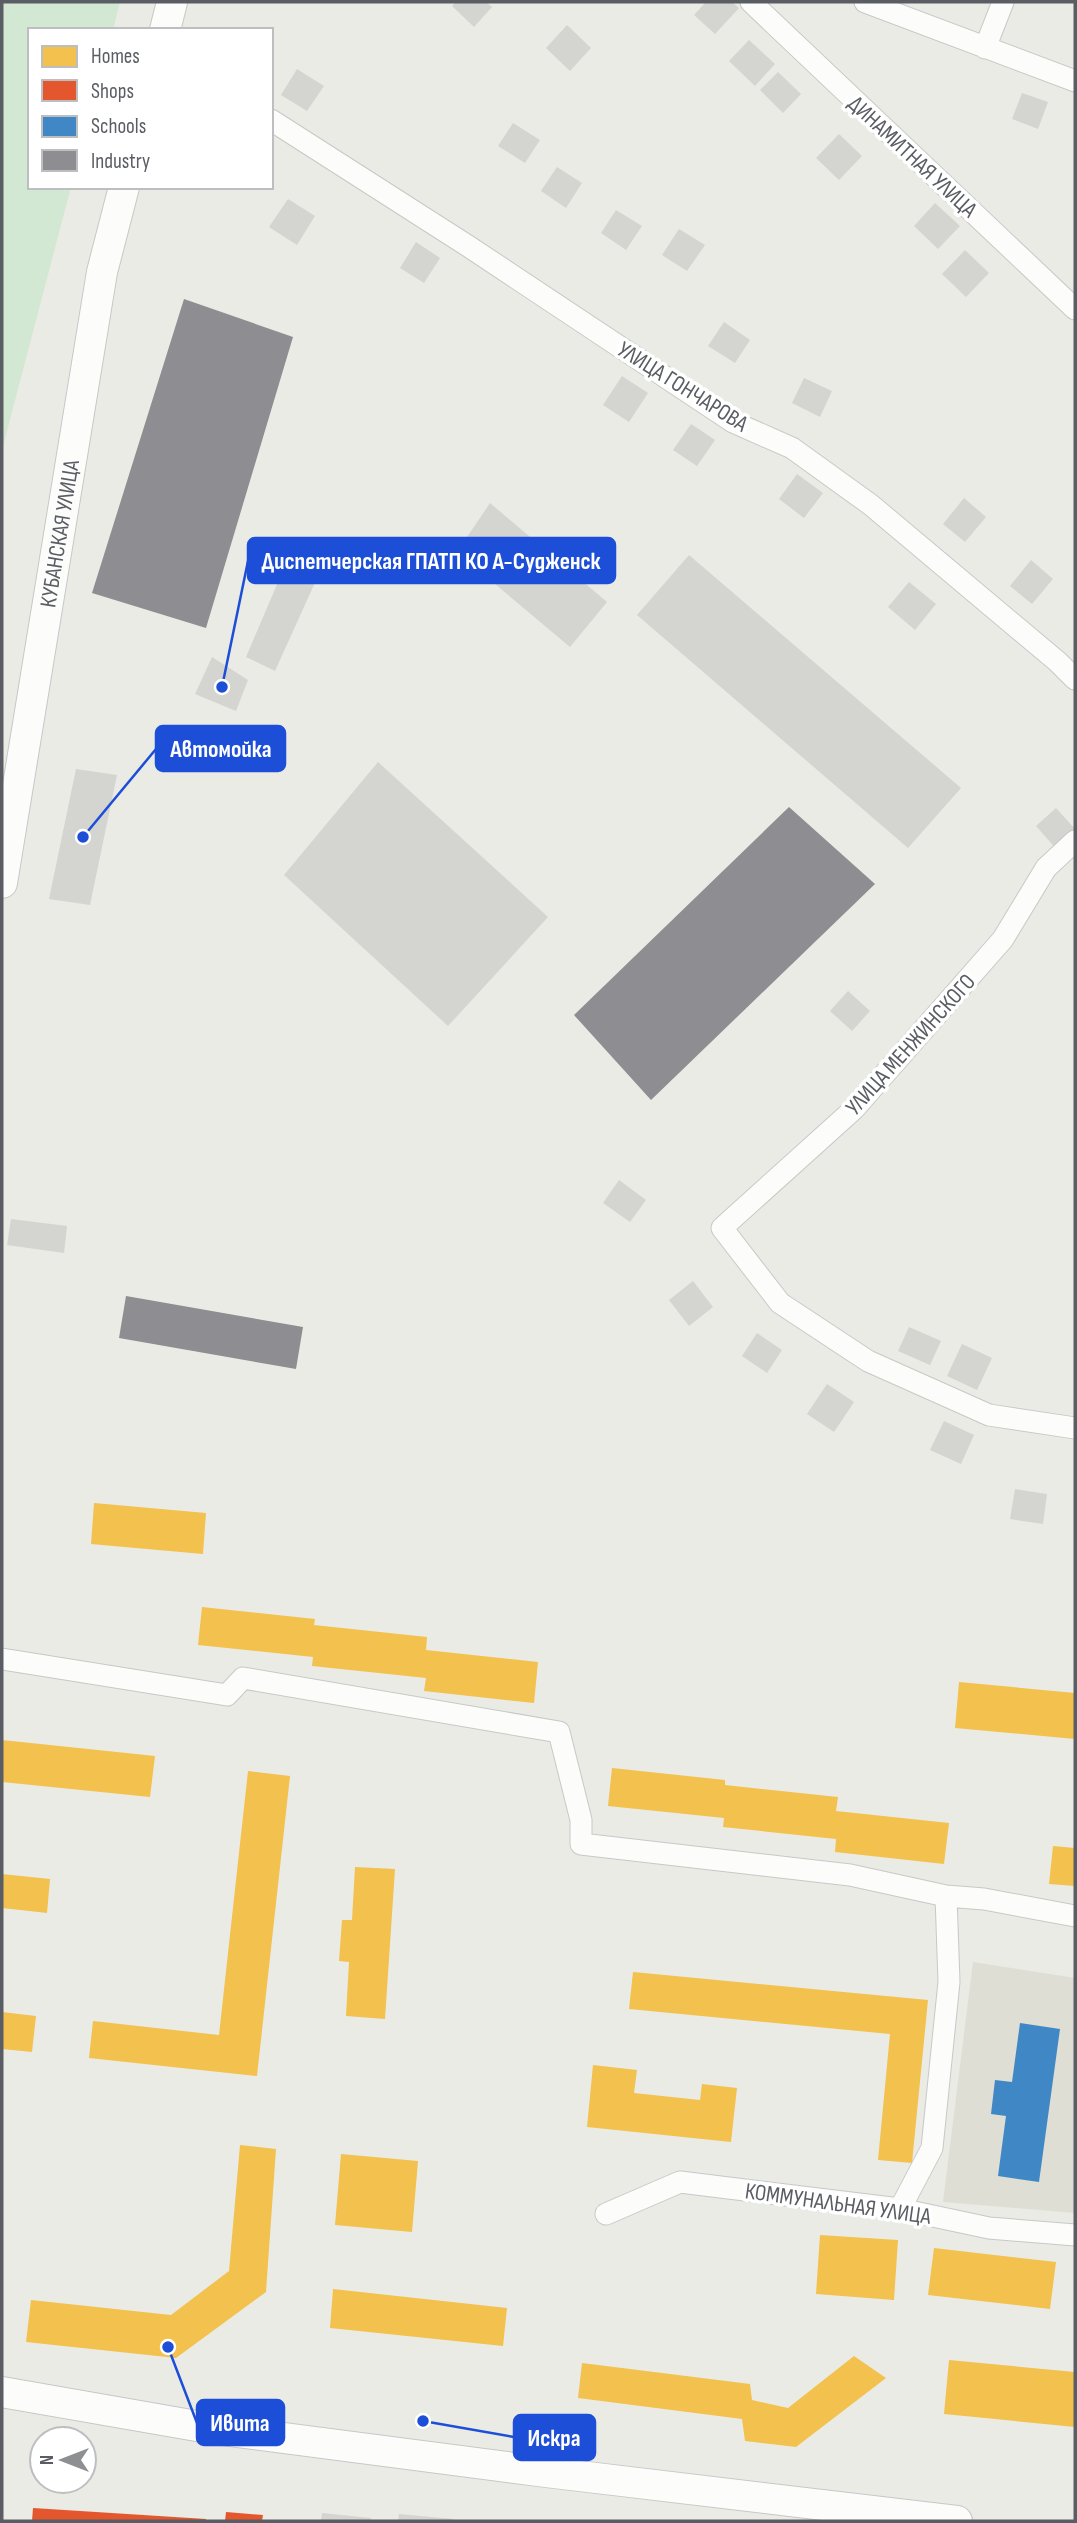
<svg xmlns="http://www.w3.org/2000/svg" width="1077" height="2523" font-family="'Sofia Sans Condensed',sans-serif">
<rect width="100%" height="100%" fill="#ebebe5"/>
<path fill="#deded4" d="M973,1962L1075,1978V2213L943,2202Z"/>
<path fill="#d2e8d3" d="M2,2H120L113,30H30V187H71L2,450Z"/>
<path fill="#f2c14e" d="M94,1503L206,1513L203,1554L91,1544Z
M202,1607L315,1619L314,1625L427,1637L426,1650L538,1662L534,1703L424,1691L426,1678L312,1666L313,1657L198,1645Z
M959,1682L1075,1693V1739L955,1728Z
M2,1740L155,1756L150,1797L2,1782Z
M612,1768L725,1780V1785L838,1797L836,1811L949,1823L944,1864L835,1852L836,1839L723,1827L724,1818L608,1806Z
M248,1771L290,1776L257,2076L89,2058L93,2021L219,2035Z
M1053,1846L1075,1848V1886L1049,1884Z
M355,1867L395,1869L385,2019L346,2016L349,1962L339,1961L342,1920H352Z
M2,1874L50,1879L47,1913L2,1908Z
M633,1972L928,2000L912,2163L878,2160L890,2034L629,2009Z
M2,2012L36,2016L32,2052L2,2049Z
M593,2065L637,2070L634,2093L700,2100L702,2084L737,2088L731,2142L587,2127Z
M240,2145L276,2149L266,2292L176,2358L26,2342L31,2300L171,2315L229,2271Z
M341,2154L418,2161L412,2232L335,2225Z
M820,2235L898,2240L894,2300L816,2294Z
M934,2248L1056,2262L1050,2309L928,2295Z
M333,2289L507,2308L503,2346L330,2328Z
M854,2356L886,2378L796,2447L745,2441L742,2419L578,2398L582,2363L750,2384L752,2400L788,2408Z
M949,2360L1075,2372V2427L944,2414Z"/>
<path fill="#e4572e" d="M33,2508L206,2519V2521H32Z
M226,2512L263,2515L262,2521H225Z"/>
<path fill="#3f88c5" d="M1020,2023L1060,2029L1039,2182L998,2176L1006,2116L991,2114L995,2080L1012,2082Z"/>
<path fill="#8d8d92" d="M184,299L293,337L206,628L92,593Z
M789,807L875,884L651,1100L574,1015Z
M126,1296L303,1327L296,1369L119,1338Z"/>
<path fill="#d4d4d0" d="M456,2H486L492,7L474,27L452,6Z
M706,2H732L739,8L715,34L694,15Z
M567,25L591,48L570,71L546,48Z
M749,40L775,64L755,86L729,61Z
M297,69L324,86L307,111L281,95Z
M778,72L801,94L783,113L760,90Z
M1022,93L1048,102L1038,129L1012,119Z
M513,123L540,140L525,163L498,146Z
M839,134L862,156L839,180L816,158Z
M557,167L582,183L566,208L541,191Z
M288,199L315,216L297,245L269,227Z
M935,203L960,226L938,249L914,226Z
M616,210L642,226L626,250L601,233Z
M679,229L705,245L687,271L662,255Z
M416,242L440,258L424,283L400,268Z
M965,250L989,273L966,297L942,274Z
M724,322L750,340L735,363L708,346Z
M622,376L648,393L629,422L603,405Z
M804,378L832,391L820,417L792,403Z
M691,424L715,440L697,466L673,450Z
M797,474L823,493L804,518L779,499Z
M964,498L986,517L965,542L943,524Z
M490,503L607,602L570,647L457,552Z
M296,540L327,556L275,671L246,657Z
M689,555L961,788L908,848L637,615Z
M1031,560L1053,579L1032,604L1010,586Z
M909,582L936,604L915,630L888,607Z
M212,657L248,680L236,711L195,694Z
M378,762L548,917L448,1026L284,875Z
M76,769L117,775L90,905L49,899Z
M1056,808L1075,829V835L1058,851L1036,826Z
M848,991L870,1011L852,1031L830,1011Z
M619,1180L646,1200L630,1222L603,1203Z
M11,1219L67,1226L64,1253L7,1245Z
M693,1281L713,1307L689,1326L669,1300Z
M909,1327L941,1341L930,1365L898,1351Z
M757,1333L782,1350L767,1373L742,1356Z
M962,1344L992,1358L977,1390L947,1376Z
M827,1384L854,1402L834,1432L807,1414Z
M944,1421L974,1435L961,1464L930,1450Z
M1015,1489L1047,1494L1043,1524L1010,1519Z
M322,2513L371,2518L370,2521H321Z
M399,2514L453,2519V2521H398Z"/>
<g fill="none" stroke-linecap="round" stroke-linejoin="round">
<g stroke="#c7c9c7" stroke-width="23">
<path id="street" d="M751,2L1075,309
M865,2L1075,81
M985,48L1003,2
M271,120L468,246L733,422L792,448L871,505L1058,662L1075,679
M1075,841L1046,868L1003,939L854,1109L722,1228L780,1303L868,1361L989,1415L1075,1428
M2,1659L227,1695L243,1678L559,1732L581,1820V1844L850,1875L946,1896L984,1899L1075,1916
M900,2209L932,2148L949,1982L946,1896
M606,2214L680,2182L900,2209L989,2228L1075,2235"/>
</g>
<g stroke="#c7c7c7" stroke-width="32">
<g id="secondary">
<path d="M165,30L172,2"/>
<path id="s1" d="M2,883L102,272L124,187"/>
<path d="M2,2392L214,2429L546,2472L957,2521"/>
</g>
</g>
<use href="#street" stroke="#fcfcfb" stroke-width="21"/>
<use href="#secondary" stroke="#fcfcfb" stroke-width="30"/>
</g>
<g text-anchor="middle" stroke-width="7" stroke-linejoin="round" paint-order="stroke">
<g font-size="23" fill="#5a5d63" stroke="#fff">
<text transform="translate(913 156) rotate(43)" y="8">ДИНАМИТНАЯ УЛИЦА</text>
<text transform="translate(683 386) rotate(32)" y="8">УЛИЦА ГОНЧАРОВА</text>
<text dy="8" stroke="none"><textPath href="#s1" startOffset="354">КУБАНСКАЯ УЛИЦА</textPath></text>
<text transform="translate(910 1044) rotate(-48)" y="8">УЛИЦА МЕНЖИНСКОГО</text>
<text transform="translate(838 2203) rotate(8)" y="8">КОММУНАЛЬНАЯ УЛИЦА</text>
</g>
</g>
<path fill="none" stroke="#1d4ed8" stroke-width="2.5" d="M222 687L248 561M83 837L156 749M168 2347L197 2423M423 2421L514 2437"/>
<g fill="#1d4ed8" stroke="#fff" stroke-width="2.5">
<circle cx="222" cy="687" r="7"/>
<circle cx="83" cy="837" r="7"/>
<circle cx="168" cy="2347" r="7"/>
<circle cx="423" cy="2421" r="7"/>
</g>
<g fill="#1d4ed8" stroke="#1d4ed8" stroke-width="2.5">
<rect x="248" y="538" width="367" height="45" rx="7"/>
<rect x="156" y="726" width="129" height="45" rx="7"/>
<rect x="197" y="2400" width="87" height="45" rx="7"/>
<rect x="514" y="2415" width="81" height="45" rx="7"/>
</g>
<g font-size="24" text-anchor="middle" font-weight="bold" fill="#fff">
<text x="431" y="569">Диспетчерская ГПАТП КО А-Судженск</text>
<text x="221" y="757">Автомойка</text>
<text x="240" y="2431">Ивита</text>
<text x="554" y="2446">Искра</text>
</g>
<rect width="1077" height="2523" fill="none" stroke="#5a5d63" stroke-width="7"/>
<rect x="28" y="28" width="245" height="161" fill="#ffffff" stroke="#bdbec1" stroke-width="2"/>
<rect x="42" y="46" width="35" height="21" fill="#f2c14e" stroke="#bdbec1" stroke-width="2"/>
<text x="91" y="63" font-size="21" fill="#5a5d63">Homes</text>
<rect x="42" y="80" width="35" height="21" fill="#e4572e" stroke="#bdbec1" stroke-width="2"/>
<text x="91" y="98" font-size="21" fill="#5a5d63">Shops</text>
<rect x="42" y="116" width="35" height="21" fill="#3f88c5" stroke="#bdbec1" stroke-width="2"/>
<text x="91" y="133" font-size="21" fill="#5a5d63">Schools</text>
<rect x="42" y="150" width="35" height="21" fill="#8d8d92" stroke="#bdbec1" stroke-width="2"/>
<text x="91" y="168" font-size="21" fill="#5a5d63">Industry</text>
<g transform="translate(63 2460) rotate(270)"><circle r="33" fill="#ffffff" stroke="#bdbec1" stroke-width="2"/>
<path d="M0-5L12 26L0 18L-12 26Z" fill="#8d8f90"/>
<text y="-10" font-size="19" font-weight="bold" text-anchor="middle" fill="#5a5d63">N</text>
</g>
</svg>
